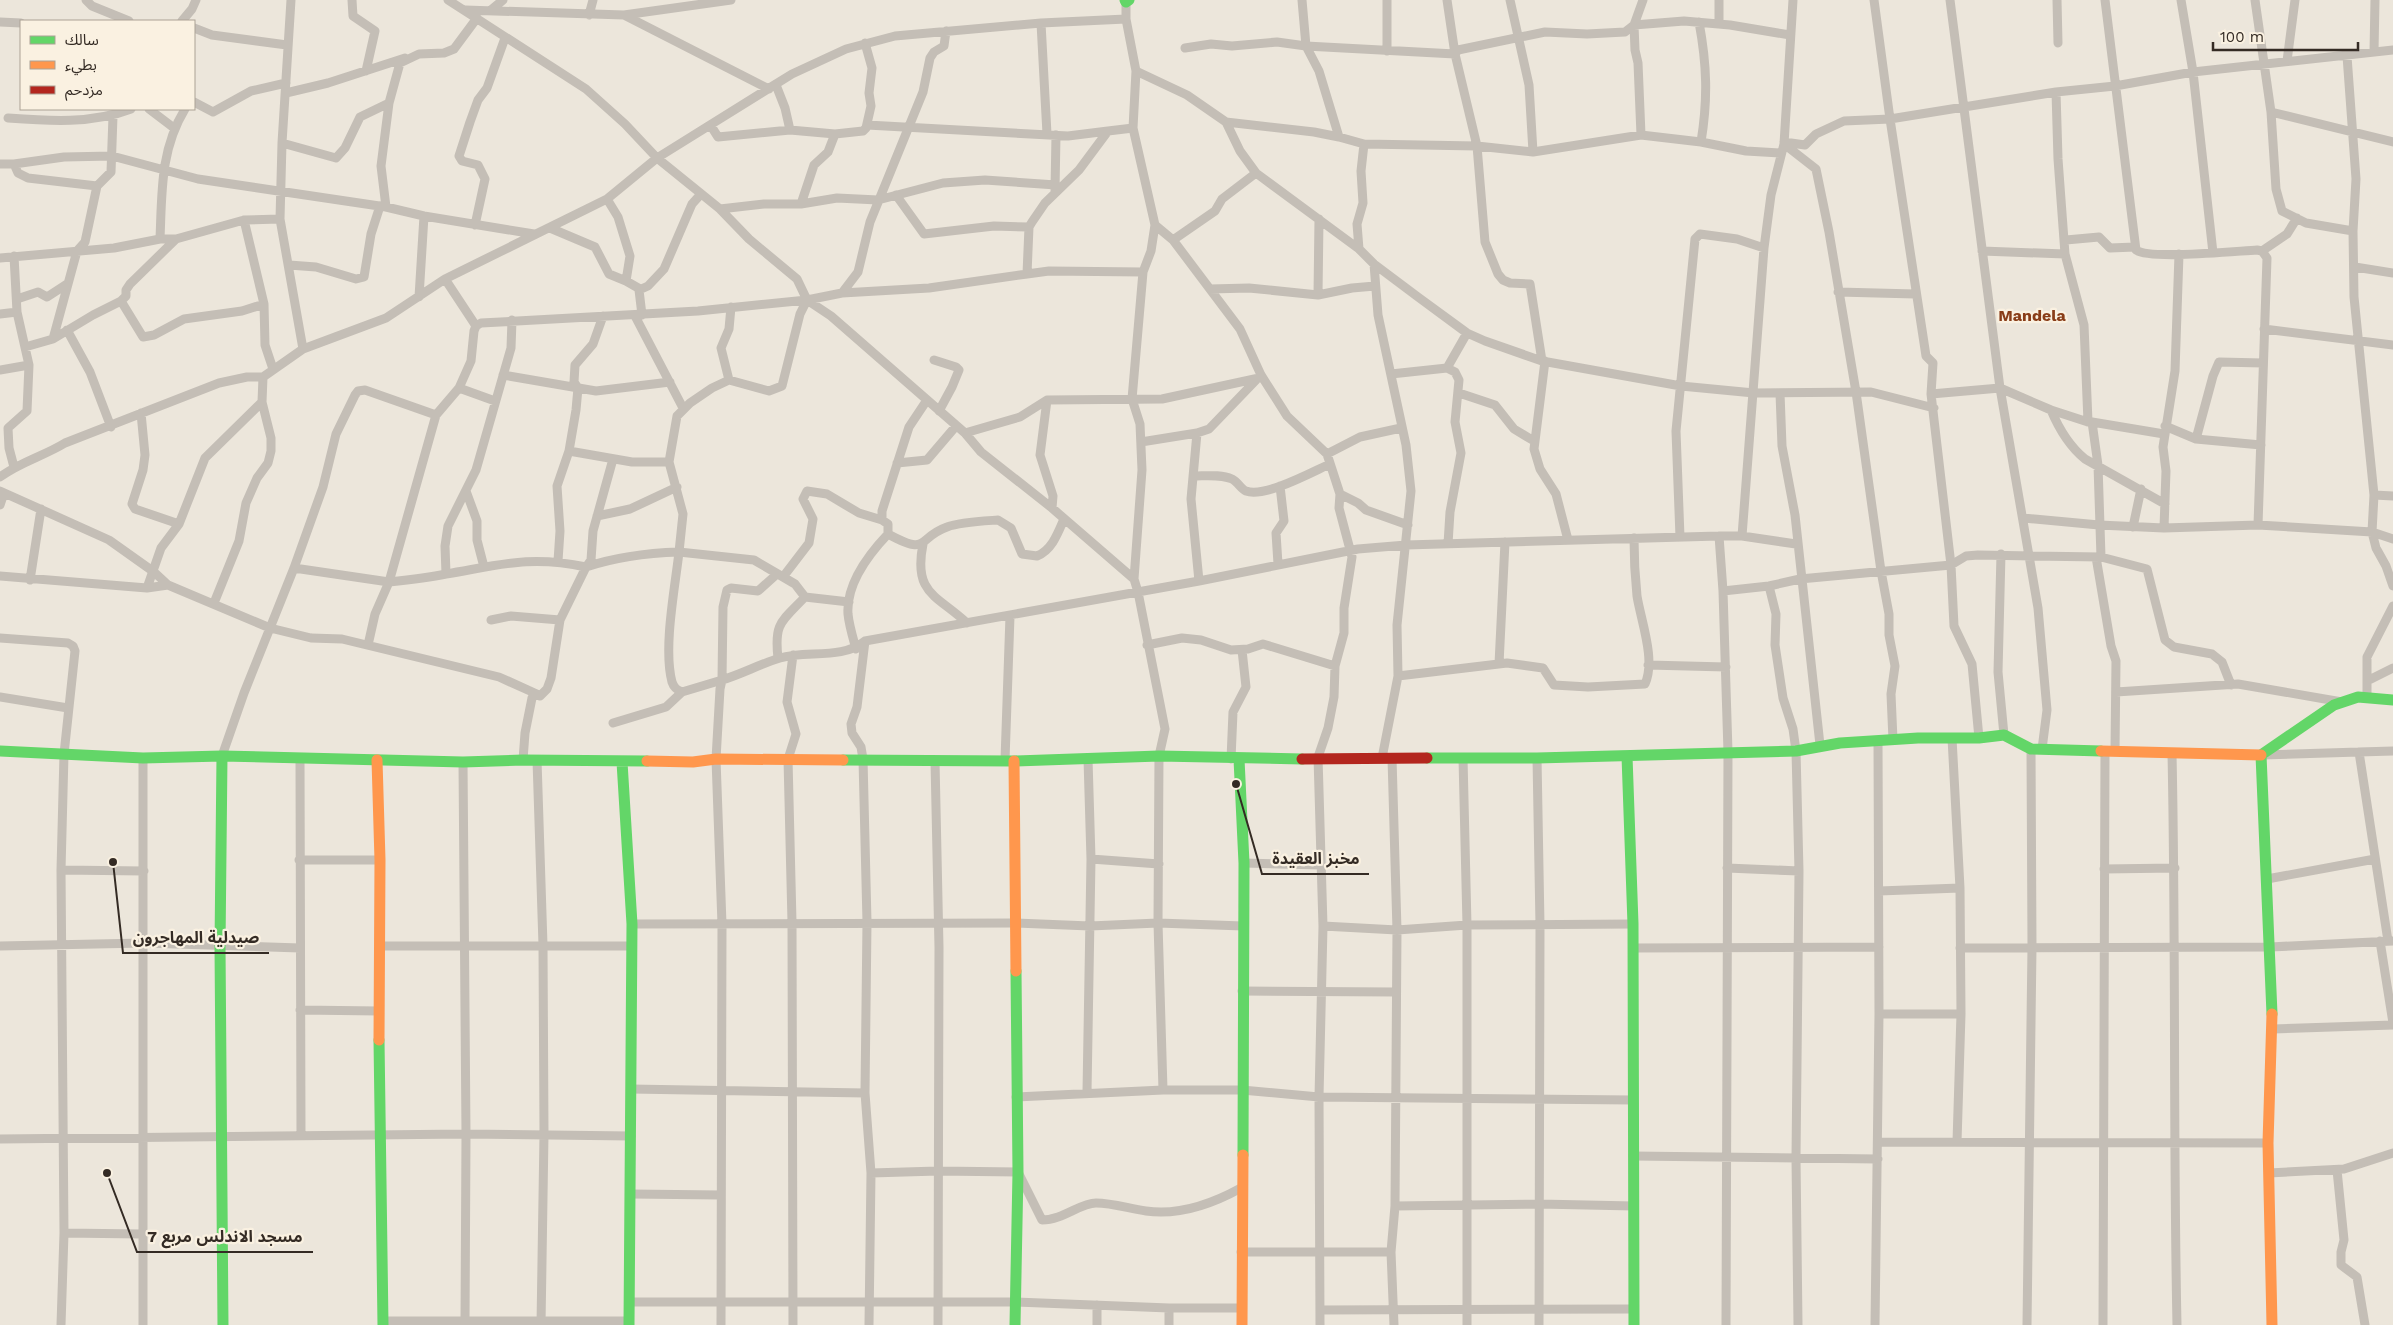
<svg xmlns="http://www.w3.org/2000/svg" width="2393" height="1325" font-family="'Work Sans','Noto Sans Arabic',sans-serif">
<rect width="100%" height="100%" fill="#ece6db"/>
<g fill="none" stroke-linecap="round" stroke-linejoin="round">
<path stroke="#c4beb6" stroke-width="9" d="M86,0L92,6L129,21
M291,0L282,143L280,219L303,349
M352,0L353,16L375,31L366,71
M448,0L586,89L625,124L657,158L720,209L749,239L797,279L807,300L831,316L965,433L981,452L1052,508L1134,579
M1302,0L1306,46L1319,71L1339,137
M1447,0L1455,54L1477,146L1485,242L1498,274L1503,280L1510,283L1530,284L1542,361
M1510,0L1529,85L1533,152
M1874,0L1890,119L1926,356L1933,363L1931,394L1951,565L1954,626L1972,664L1979,738
M1950,0L2000,388L2038,608L2047,710L2042,749
M2057,0L2058,43
M2105,0L2136,250C2149,260 2237,251 2257,250L2262,251L2267,258L2258,525
M2181,0L2193,72L2213,253
M2255,0L2271,112L2276,189L2282,211L2306,223L2353,231
M1126,2V19L1136,71L1187,95L1226,122L1240,151L1256,173L1359,249L1374,264L1418,297L1467,333L1485,341L1542,361L1681,386L1754,393L1871,392L1934,408
M465,10L624,15L731,0
M491,10L503,0
M589,15L593,0
M624,15L769,89
M182,21L192,9L196,0
M0,22L21,23
M1699,22C1707,65 1708,99 1701,142
M1041,23L1047,134
M1719,24V0
M194,28L212,35L287,45
M1185,48L1211,44L1232,46L1277,42L1306,46L1455,54L1458,50L1545,32L1587,34L1625,32L1634,25L1684,21L1730,25L1790,35
M1387,51V0
M2374,52L2375,0
M2347,56L2356,179L2353,231L2354,297L2374,495L2372,532L2376,548L2386,566L2393,586
M2287,61L2295,0
M1136,71L1133,128L1155,225L1151,251L1143,272L1132,399L1140,424L1142,470L1134,579L1138,592L1165,729L1159,756L1158,923L1163,1090
M776,85L785,108L790,130
M2056,92L2058,159L2065,254L2084,325L2088,422H2092L2098,465L2101,557
M286,93L328,83L405,58
M194,102L213,112L251,91L286,83
M149,109L174,128
M2271,112L2393,142
M8,118C49,121 92,124 131,109
M1226,122L1314,132L1339,137L1364,144L1477,146L1533,152L1641,135L1701,142L1746,151L1781,153
M867,125L1068,136L1108,131
M711,126L718,137L790,130L835,134
M1641,135L1638,63L1635,50L1634,25L1643,0
M1784,142L1805,145L1816,134L1844,121L1890,119L2056,92L2115,86L2193,72L2393,50
M282,143L336,158L345,148L360,117L389,103
M1784,144L1816,169L1829,232L1856,392L1881,571L1889,614V635L1895,666L1891,694L1893,740
M0,164H14L64,157L112,156L198,179L386,207L424,216L534,234
M14,164L18,173L28,178L97,186
M1055,190L1056,135
M896,195L924,234L994,226L1029,227
M607,199L618,217L630,256L626,281L640,289
M801,204L814,165L828,152L835,134L863,131L866,128L871,106L869,93L872,68L865,43
M386,207L381,166L389,103L400,63L419,54L444,53L454,49L477,18
M720,209L764,204H801L837,198L878,200L943,183L985,180L1056,185
M244,220L264,304L265,345L273,369
M475,225L485,179L478,165L462,161L459,156L470,122L478,100L487,88L505,38
M1155,225L1173,240L1240,329L1261,375L1287,416L1327,454L1340,494L1339,508L1352,557L1344,608V633L1335,666L1334,697L1328,728L1318,757L1323,926L1319,1097L1320,1325
M550,228L595,247L609,274L626,281
M160,239C162,193 160,150 185,109
M1173,240L1215,211L1222,199L1256,173
M2066,240L2099,237L2110,248L2135,247
M1359,249L1357,224L1363,203L1361,171L1364,144
M1982,251L2065,254
M2262,251L2287,234L2297,218
M0,258L114,248L160,239H176L244,220L280,219
M1374,264L1378,315L1406,445L1411,491L1397,625L1398,676L1382,758
M289,265L316,267L356,279L364,277L371,234L380,206
M2355,267L2393,273
M1027,274L1049,271L1143,272
M445,279L476,326
M1210,289L1249,288L1318,295L1352,288L1375,286
M1838,292L1915,294
M842,293L858,272L870,222L923,92L930,58L934,52L944,46L946,31
M1318,295L1319,219
M419,297L424,216
M17,299L38,292L47,297L67,284
M121,301L143,337L154,335L184,319L242,311L264,304
M0,314L17,312
M642,315L639,290L648,286L664,269L692,204L701,194
M635,316L683,408
M2264,329L2393,345
M67,330L90,372L111,427
M53,339L93,315L121,301L126,296V290L130,284L176,239
M25,347L53,339L77,251L85,242L97,186L111,172L113,116
M934,360L956,367L959,370L952,387L939,411
M1545,361L1534,449L1540,469L1556,494L1568,540
M1447,368L1467,333
M0,370L29,365
M1391,374L1447,368L1455,372L1459,380L1455,422L1461,453L1450,512L1448,544
M503,375L596,391L670,382
M729,380L721,348L729,329L731,307
M459,388L495,401
M2000,388L2051,410L2088,422
M1459,393L1495,405L1514,429L1534,441
M1780,393L1782,446L1795,515L1820,745
M1931,394L2000,388
M1047,400L1040,455L1053,496L1052,508
M2051,410C2059,429 2069,446 2085,459L2165,504
M141,413L145,455L143,470L132,504L135,509L179,524
M2092,422L2164,434
M2165,426L2196,439L2261,445
M965,433L1020,417L1047,400L1162,399L1259,378
M2196,439L2213,376L2219,362L2263,363
M1141,442L1197,433
M569,451L632,462H669
M1327,454L1360,437L1401,428
M897,463L927,460L956,426
M14,467L9,448L8,428L27,411L29,365L17,312L14,256
M1194,476C1205,476 1221,474 1232,479C1238,482 1241,489 1246,491C1265,498 1312,472 1330,464
M0,477C20,462 44,456 65,443L219,383L247,377H263L303,349L386,318L445,279L607,199L657,158L792,74L846,49L895,36L1041,23L1126,19
M0,491L109,540L154,572L168,585L270,628L311,638L342,639L499,677L539,695
M466,491L477,521V540L484,567
M1340,494L1358,503L1366,510L1408,525
M2374,495L2393,496
M0,505L4,493
M597,516L630,509L677,487
M2023,518L2099,525L2164,528L2258,525L2372,532L2393,539
M2133,527L2141,489
M2164,528L2166,471L2163,447L2175,371L2179,254
M888,534C930,557 916,538 947,527C960,522 984,521 998,520L1011,528L1022,554L1037,556C1052,550 1058,533 1064,519
M1719,536L1723,591L1728,752L1726,1325
M1742,536L1764,248L1771,195L1784,144L1793,0
M1680,537L1676,431L1695,239L1700,234L1737,239L1764,248
M923,544C913,594 937,595 967,623
M2001,554L1998,672L2004,735
M2096,557L2111,646L2116,661L2115,751
M558,561L560,531L557,486L569,451L576,410L578,388L574,382L575,365L593,344L603,316
M1278,564L1276,533L1284,521L1280,486
M294,568L389,582L436,415L459,388L471,361L474,331L476,326L481,323L698,311L807,300L842,293L929,288L1027,274L1029,227L1032,222L1045,203L1079,170L1108,131L1133,128
M446,574L445,546L448,526L476,470L511,348L512,320
M777,574L758,591L731,588L727,590L723,607L722,680L682,692C677,690 674,688 672,682C663,648 675,588 679,552L754,560L795,584L805,597L849,602
M0,576L147,588L168,585
M783,577L809,543L813,519L803,499L807,491L827,494L859,513L882,520
M30,580L41,509
M1199,581L1191,499L1197,433L1209,429L1259,377
M1769,586L1776,614L1775,645L1783,698L1793,729L1796,751L1799,871L1796,1158L1798,1325
M147,588L161,548L179,524L205,458L262,402
M1723,591L1769,586L1800,579L1951,565L1966,556L1978,555L2101,557L2147,569L2165,640L2174,647L2212,654L2222,662L2231,685
M214,603L239,541L246,503L257,478L268,463L271,451V438L262,402L263,377
M491,620L511,616L560,620
M0,638L68,643L73,646L75,651L64,754L61,870L64,1233L61,1325
M865,641L857,707L851,724L852,733L861,747L863,759L867,922L865,1093L871,1173L869,1325
M368,645L375,614L389,582C408,580 427,578 446,574C500,565 530,555 586,567L591,560L593,531L613,459
M1147,645L1182,638L1201,640L1231,650L1248,649L1263,644L1335,666
M856,649C853,638 849,625 848,614C846,584 869,554 888,534V524L882,520V511L909,427L927,400
M793,655L787,702L796,734L788,759L792,922L793,1325
M778,658C774,623 781,622 805,597
M1499,664L1505,542
M1648,665L1726,667
M1398,676L1507,663L1543,668L1554,685L1588,687L1645,684C1656,660 1641,621 1637,596C1635,577 1634,557 1634,538
M2367,681V657L2393,606
M2116,692L2238,684L2342,702
M0,697L68,708
M2367,697V681L2393,668
M613,723L666,707L682,692
M1952,738L1960,888L1961,1014L1957,1142
M2172,753C2176,944 2173,1134 2177,1325
M2262,755L2359,752
M222,756L244,693L294,568L323,487L336,434L355,395L358,391L365,390L436,415
M1392,758L1397,930L1395,1206L1391,1252L1394,1325
M1463,758L1467,925V1325
M1537,758L1540,925L1539,1325
M1231,759L1233,712L1246,687L1242,650
M300,760L301,1135
M523,760L525,733L532,698L535,694L540,696L547,689L551,678L560,620L586,567C616,557 648,553 679,552L683,514L669,462L677,416L690,403L712,388L729,380L769,391L782,386L800,314L807,300
M537,760L543,945L544,1134L541,1325
M1005,760L1010,616
M935,761L939,947L938,1325
M463,762L466,1134L465,1325
M1091,859L1159,864
M299,860H380
M1244,863L1322,865
M1727,868L1799,871
M2104,869L2175,868
M61,870L144,871
M2267,879L2375,859
M1879,891L1960,888
M632,924L1015,923L1090,926L1158,923L1243,926
M1323,926L1397,930L1467,925L1633,924
M2380,941L2393,1023
M2388,941L2359,752L2393,751
M0,946L144,943L300,948
M380,946H632
M1633,948L1879,947
M1960,948L2270,947L2393,941
M1242,991L1395,992
M300,1010L379,1011
M1879,1014H1961
M2273,1029L2393,1025
M631,1089L865,1093
M1087,1092L1091,859L1088,759
M1016,1097L1163,1090H1242L1319,1097L1633,1100
M0,1139L466,1134L631,1136
M1878,1142L2268,1143
M1633,1156L1878,1159
M2337,1170L2344,1240L2341,1252V1265L2357,1277L2365,1325
M871,1173L938,1171L1018,1172L1042,1220C1063,1220 1080,1203 1096,1203C1113,1203 1130,1209 1146,1211C1180,1216 1212,1204 1241,1188
M2269,1173L2344,1169L2393,1153
M630,1194L721,1195
M1395,1206L1539,1204L1634,1206
M64,1233L142,1234
M1241,1252H1391
M630,1302H1015L1169,1308H1242
M1097,1305V1325
M1320,1310L1634,1309
M383,1321H629
M143,1325V758
M721,1325L722,924L716,759L720,689L722,680C742,674 760,664 780,658C807,650 842,660 865,641L1199,581L1358,549L1406,545L1719,536H1742L1796,544
M1169,1325V1308
M1875,1325L1879,1014L1878,741
M2027,1325L2032,947L2031,749
M2103,1325L2105,751"/>
<path stroke="#63d668" stroke-width="11" d="M1125,0L1126,2L1129,0
M0,751L143,758L222,756L463,762L523,760L647,761
M222,756L220,946L223,1325
M1627,756L1633,924L1634,1325
M1427,758H1537L1796,751L1840,743L1918,738H1979L2004,735L2031,749L2101,751
M1239,759L1244,863L1243,1155
M843,760L1014,761L1159,756L1302,759
M622,762L632,924L629,1325
M2272,1014L2261,755L2334,705L2358,697L2393,700
M379,1040L383,1325
M1015,1325L1018,1172L1016,971"/>
<path stroke="#ff974d" stroke-width="11" d="M2101,751L2261,755
M377,760L380,860L379,1040
M647,761L693,762L716,759L843,760
M1014,761L1016,971
M1242,1325L1243,1155
M2272,1325L2268,1143L2272,1014"/>
<path stroke="#b3261e" stroke-width="11" d="M1302,759L1427,758"/>
</g>
<g text-anchor="middle" stroke-width="4.5" stroke-linejoin="round" paint-order="stroke">
<g font-size="16" font-weight="bold" fill="#893d18" stroke="#faf1e1">
<text x="2032" y="321">Mandela</text>
</g>
</g>
<path fill="none" stroke="#342b24" stroke-width="2" d="M1236 784L1262 874H1369M113 862L123 953H269M107 1173L137 1252H313"/>
<g fill="#342b24" stroke="#faf1e1" stroke-width="2">
<circle cx="1236" cy="784" r="5"/>
<circle cx="113" cy="862" r="5"/>
<circle cx="107" cy="1173" r="5"/>
</g>
<g font-size="16" text-anchor="middle" font-weight="bold" fill="#342b24" stroke="#faf1e1" stroke-width="4.5" stroke-linejoin="round" paint-order="stroke">
<text x="1316" y="864">مخبز العقيدة</text>
<text x="196" y="943">صيدلية المهاجرون</text>
<text x="225" y="1242">مسجد الاندلس مربع 7</text>
</g>
<rect x="20" y="20" width="175" height="90" fill="#faf1e1" stroke="#aba295"/>
<rect x="30" y="36" width="25" height="8" fill="#63d668" stroke="#aba295"/>
<text x="65" y="45" font-size="15" fill="#342b24">سالك</text>
<rect x="30" y="61" width="25" height="8" fill="#ff974d" stroke="#aba295"/>
<text x="65" y="70" font-size="15" fill="#342b24">بطيء</text>
<rect x="30" y="86" width="25" height="8" fill="#b3261e" stroke="#aba295"/>
<text x="65" y="95" font-size="15" fill="#342b24">مزدحم</text>
<path d="M2213 42v8h145v-8" fill="none" stroke="#342b24" stroke-width="2.5"/>
<text x="2220" y="42" font-size="15" fill="#342b24" stroke="#faf1e1" stroke-width="4" paint-order="stroke">100 m</text>
</svg>
